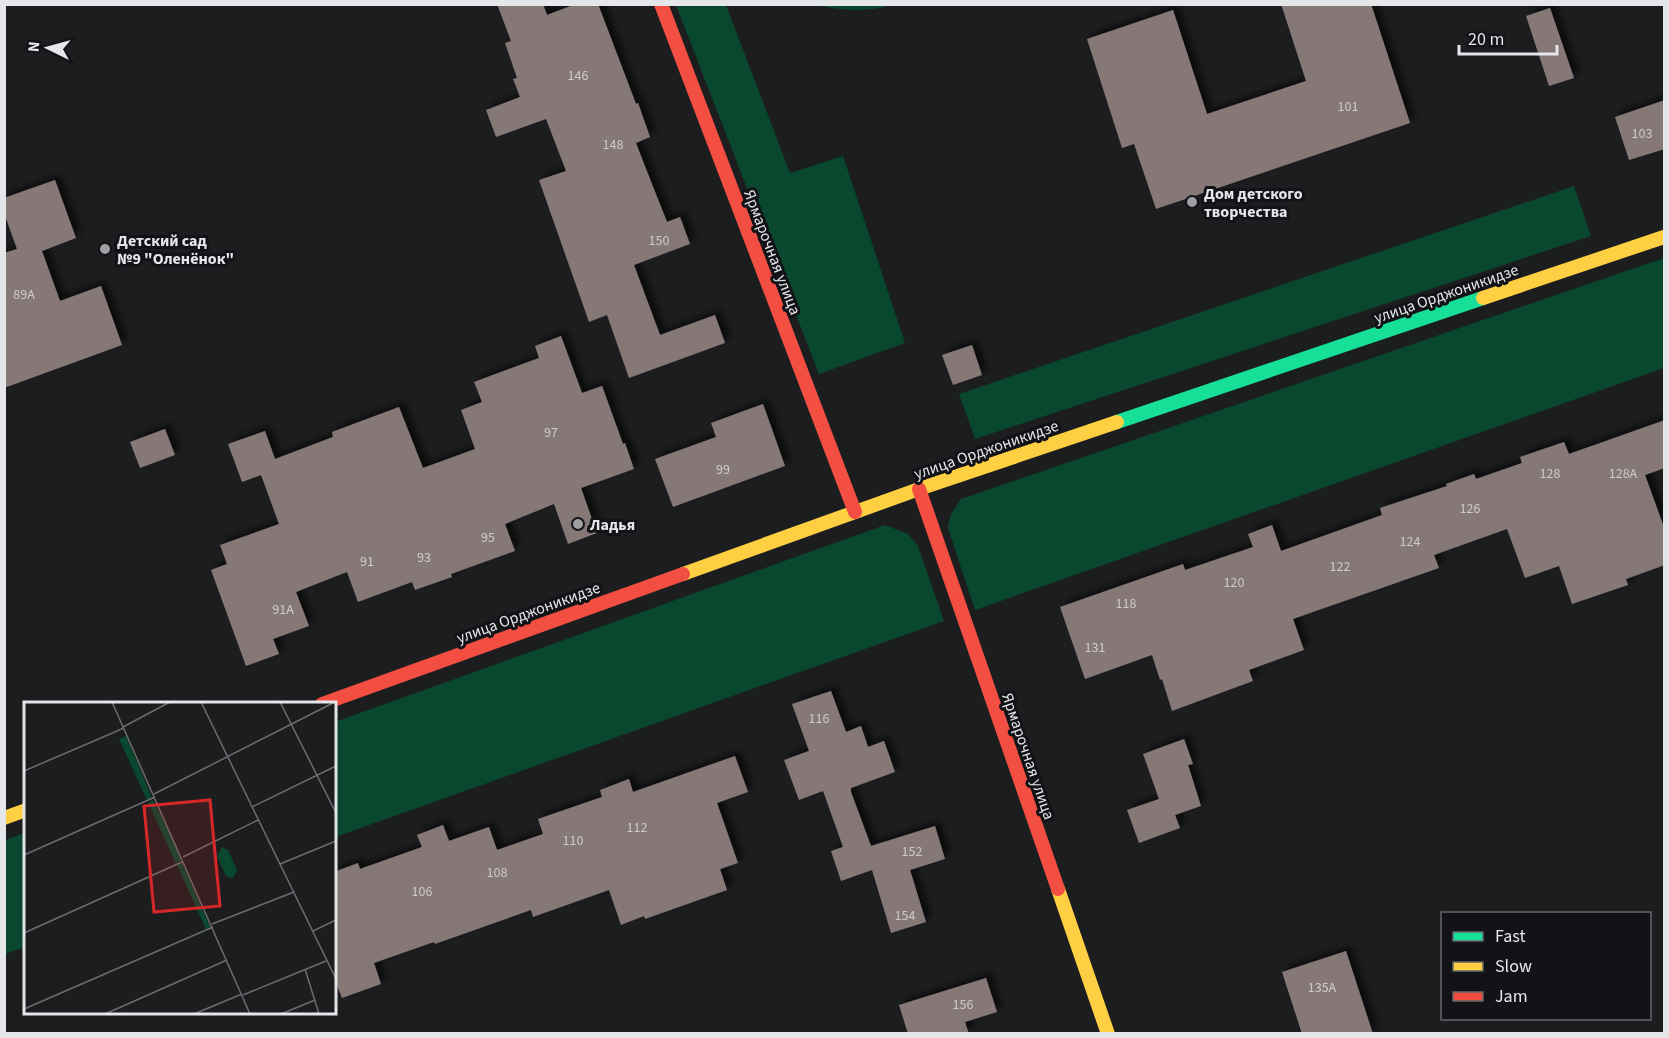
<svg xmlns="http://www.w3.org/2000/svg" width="1669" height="1038" font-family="'Source Sans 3',sans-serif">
<defs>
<filter id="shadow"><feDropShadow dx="5.5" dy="-5.5" stdDeviation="3" flood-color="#0009"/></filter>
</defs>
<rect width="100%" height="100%" fill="#1c1d1f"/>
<path fill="#09482f" d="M676,5H726L790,173L843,156L905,343L819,374Z
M816,5L892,4V5C867,12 842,11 816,5Z
M1574,186L1591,236L975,439L959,394Z
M1664,258V368L975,610L948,528L950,516L961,499Z
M885,525L908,534L918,546L944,621L335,837V722Z
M25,833V947L5,954V840Z"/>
<path fill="#877878" filter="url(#shadow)" d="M497,4H543L547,15L576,4H598L636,104L638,103L650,137L636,143L646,169L667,222L680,217L690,244L634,265L660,335L715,315L725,343L629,378L607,315L589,322L539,180L566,171L546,119L496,137L486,110L520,97L513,79L517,78L505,43L511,41Z
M1281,4H1371L1410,123L1156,209L1134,144L1122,148L1087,39L1173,10L1207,114L1306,81Z
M1550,8L1574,78L1549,86L1526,16Z
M1665,100V149L1629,160L1615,117Z
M55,180L76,238L42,251L60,301L101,286L122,345L4,388V253L17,249L4,213V198Z
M561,336L582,393L602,386L623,444L625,443L634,469L581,488L597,533L568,544L554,504L505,524L515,551L451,574L452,577L415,590L412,582L358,602L347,572L296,592L309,626L273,639L279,654L246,666L211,570L227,564L220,545L279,524L261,475L242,482L228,444L265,431L275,459L333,437L332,432L399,407L423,468L475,449L461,410L482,402L474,382L539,358L535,346Z
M972,345L982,375L953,385L942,355Z
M763,404L785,466L673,507L655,459L716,437L711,423Z
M1665,420V468L1645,475L1665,530V565L1626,579L1628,585L1572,604L1559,566L1525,578L1507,529L1434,555L1439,568L1293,619L1304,650L1249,670L1253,681L1172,711L1162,679L1160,680L1152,655L1085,679L1060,607L1183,564L1185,570L1253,547L1248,534L1272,525L1281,551L1382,515L1380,508L1447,486L1446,484L1474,474L1476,479L1522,463L1520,457L1564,442L1569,454Z
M165,429L175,455L140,468L130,442Z
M831,691L846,732L861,726L868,747L884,741L895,772L851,788V792L871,846L935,826L945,859L910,870L926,922L891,933L872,870L841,881L831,851L843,847L823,791L799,800L784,760L809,751L792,704Z
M1184,739L1193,764L1188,765L1201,806L1175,815L1180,828L1139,843L1127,810L1159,799L1143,754Z
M735,756L748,792L717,803L738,863L720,869L727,890L645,919L644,916L621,925L609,890L533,917L531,910L435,944L434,942L374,963L381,984L342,998L334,978V872L358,863L360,869L422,847L417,835L443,825L449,841L489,827L497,850L543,834L538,819L602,797L600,790L629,779L633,792Z
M1346,951L1373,1034H1302L1282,972Z
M986,978L997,1012L965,1022L969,1034H908L899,1005Z"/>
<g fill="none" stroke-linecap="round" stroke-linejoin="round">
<path stroke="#16e098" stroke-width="14" d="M1117,422L1483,298"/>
<path stroke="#ffcf43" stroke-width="14" d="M1483,298L1664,237
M683,574L919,489L1117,422
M4,818L26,810
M1058,889L1108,1034"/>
<path stroke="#f24e42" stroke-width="14" d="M661,4L855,512
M919,489L1058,889
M322,704L683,574"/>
</g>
<g fill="#9ea0a2" stroke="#121317" stroke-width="2">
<circle cx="1192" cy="202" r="6"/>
<circle cx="105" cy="249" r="6"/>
<circle cx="578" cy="524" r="6"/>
</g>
<g text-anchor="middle" stroke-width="6" stroke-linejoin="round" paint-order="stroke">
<g font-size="14" fill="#cdcacd">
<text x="578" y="80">146</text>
<text x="1348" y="111">101</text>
<text x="1642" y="138">103</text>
<text x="613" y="149">148</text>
<text x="659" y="245">150</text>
<text x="24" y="299">89А</text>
<text x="551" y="437">97</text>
<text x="723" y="474">99</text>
<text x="1550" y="478">128</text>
<text x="1623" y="478">128А</text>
<text x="1470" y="513">126</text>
<text x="488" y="542">95</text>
<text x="1410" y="546">124</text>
<text x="424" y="562">93</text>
<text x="367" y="566">91</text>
<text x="1340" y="571">122</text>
<text x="1234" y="587">120</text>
<text x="1126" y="608">118</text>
<text x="283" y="614">91А</text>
<text x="1095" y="652">131</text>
<text x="819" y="723">116</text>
<text x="637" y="832">112</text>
<text x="573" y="845">110</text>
<text x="912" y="856">152</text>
<text x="497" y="877">108</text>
<text x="422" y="896">106</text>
<text x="905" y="920">154</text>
<text x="1322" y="992">135А</text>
<text x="963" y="1009">156</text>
</g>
<g font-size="16" font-weight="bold" fill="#e4e6e9" stroke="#121317" text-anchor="start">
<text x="1204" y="199">Дом детского<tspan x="1204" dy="18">творчества</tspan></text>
<text x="117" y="246">Детский сад<tspan x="117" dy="18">№9 "Оленёнок"</tspan></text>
<text x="590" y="530">Ладья</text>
</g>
<g font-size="16" fill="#e4e6e9" stroke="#121317">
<text transform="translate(773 252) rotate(69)" y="6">Ярмарочная улица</text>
<text transform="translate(1446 293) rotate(-19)" y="6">улица Орджоникидзе</text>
<text transform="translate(986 449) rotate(-19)" y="6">улица Орджоникидзе</text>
<text transform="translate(528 612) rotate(-20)" y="6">улица Орджоникидзе</text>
<text transform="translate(1029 756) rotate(71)" y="6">Ярмарочная улица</text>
</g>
</g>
<g transform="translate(24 702)">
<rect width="312" height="312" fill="#1c1d1f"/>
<path d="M102,34L128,96L123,98L95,37ZM129,98L158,157L152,162L124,100ZM198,145L204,148L213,168L209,176L202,174L193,154ZM158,161L186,225L182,227L153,163Z" fill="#09482f"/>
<path fill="none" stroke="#6c6d70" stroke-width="1.5" d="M88,0L226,312M177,0L312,277M256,0L312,111M99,25L146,0M0,69L100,26M130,92L311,0M228,105L312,64M0,153L131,95M159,155L234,118M256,162L312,139M188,222L270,190M289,229L312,218M0,231L158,160M281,267L295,312M219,293L302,259M0,307L189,225M81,312L203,258M170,312L218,292M257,312L291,298"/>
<path fill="#d62828" fill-opacity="0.15" stroke="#d62828" stroke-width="3" d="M186,98L196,204L130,210L120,104Z"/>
<rect width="312" height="312" fill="none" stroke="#e4e6e9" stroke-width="3"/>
</g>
<rect width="1669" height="1038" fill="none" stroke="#e4e6e9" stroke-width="12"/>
<rect x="1441" y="912" width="210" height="108" fill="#121317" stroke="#66676b" stroke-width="1.5"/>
<rect x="1453" y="932" width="30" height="9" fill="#16e098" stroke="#66676b" stroke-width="1.5"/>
<text x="1495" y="942" font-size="18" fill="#e4e6e9">Fast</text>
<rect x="1453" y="962" width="30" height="9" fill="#ffcf43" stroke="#66676b" stroke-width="1.5"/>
<text x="1495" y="972" font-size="18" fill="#e4e6e9">Slow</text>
<rect x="1453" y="992" width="30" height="9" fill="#f24e42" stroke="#66676b" stroke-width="1.5"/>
<text x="1495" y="1002" font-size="18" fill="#e4e6e9">Jam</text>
<g transform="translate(48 48) rotate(275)" stroke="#121317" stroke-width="4.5" paint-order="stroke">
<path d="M0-4.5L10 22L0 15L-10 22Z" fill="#e4e6e9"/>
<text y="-9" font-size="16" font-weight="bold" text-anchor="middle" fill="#e4e6e9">N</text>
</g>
<path d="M1459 45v9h98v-9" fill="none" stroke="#e4e6e9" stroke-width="3"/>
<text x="1468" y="45" font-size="18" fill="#e4e6e9" stroke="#121317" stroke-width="4.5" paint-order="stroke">20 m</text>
</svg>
